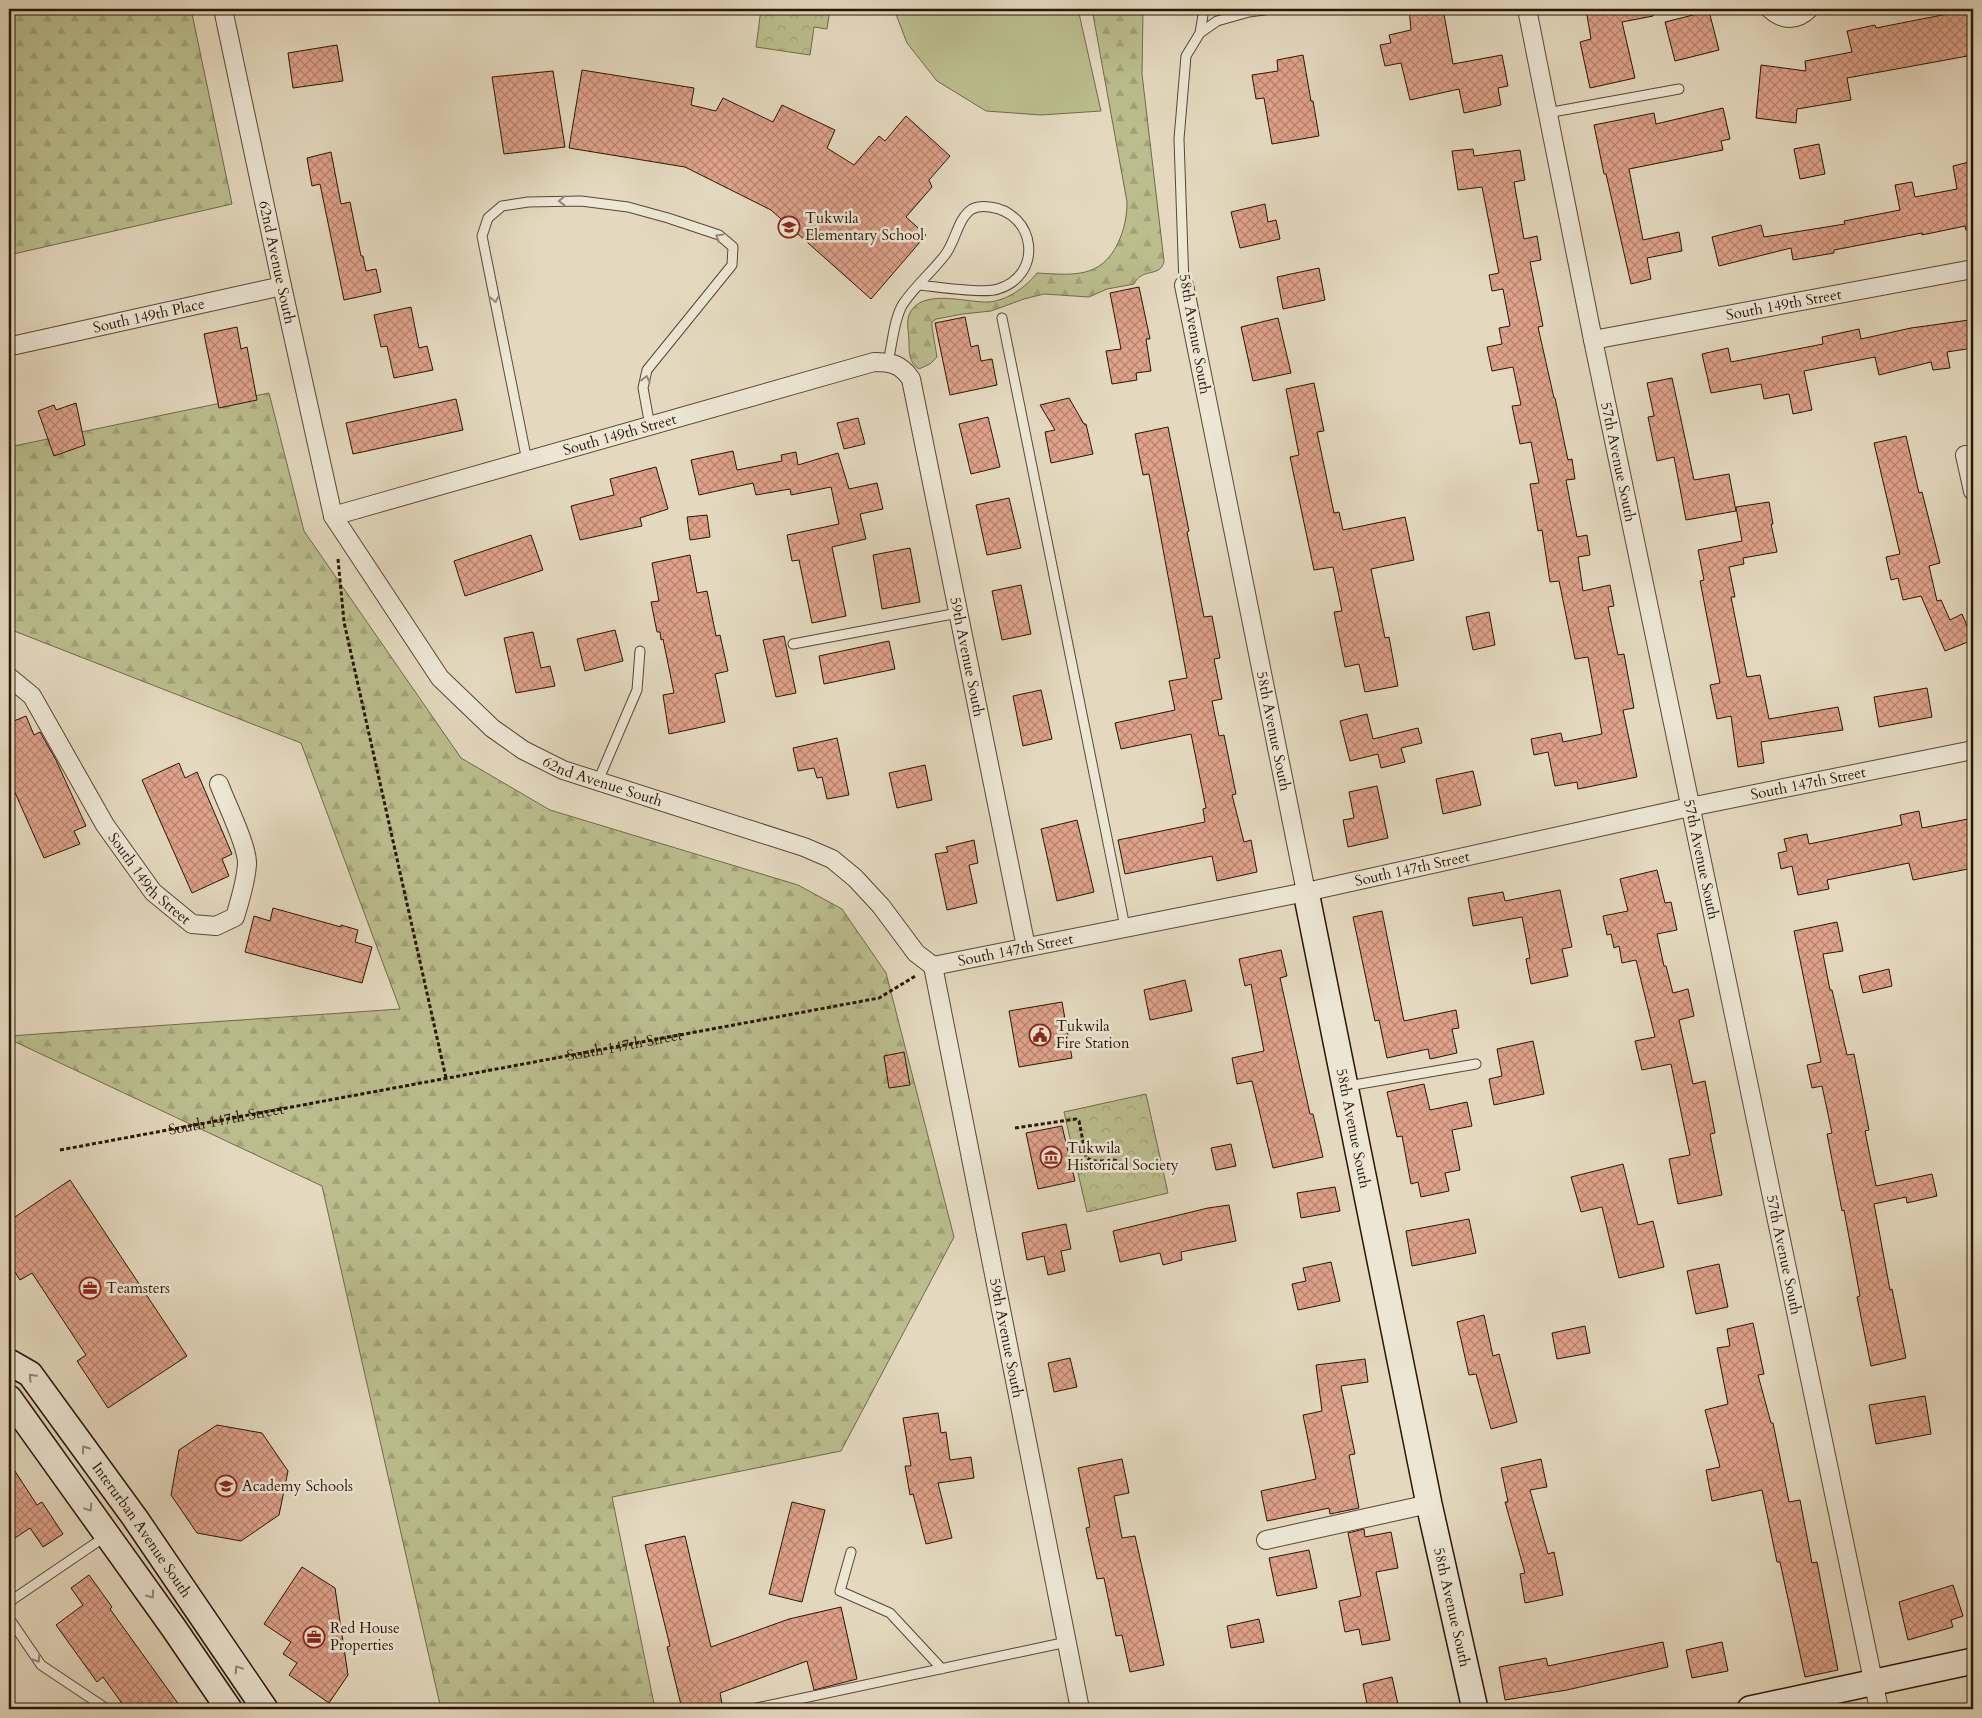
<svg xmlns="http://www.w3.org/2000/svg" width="1982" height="1718" font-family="Cardo,serif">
<defs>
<pattern id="forest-firs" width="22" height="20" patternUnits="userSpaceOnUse" patternTransform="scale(1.25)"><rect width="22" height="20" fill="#bbbd8d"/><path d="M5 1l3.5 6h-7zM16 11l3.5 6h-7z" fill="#a1a278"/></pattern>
<pattern id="park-crowns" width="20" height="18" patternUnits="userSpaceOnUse" patternTransform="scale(1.25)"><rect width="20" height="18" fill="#bbbd8d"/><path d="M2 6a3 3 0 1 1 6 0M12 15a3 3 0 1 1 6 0" fill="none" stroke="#a1a278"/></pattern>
<pattern id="building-cross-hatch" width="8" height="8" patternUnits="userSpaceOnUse" patternTransform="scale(1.25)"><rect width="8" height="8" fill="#dfa28b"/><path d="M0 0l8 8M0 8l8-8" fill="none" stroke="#b58370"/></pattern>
</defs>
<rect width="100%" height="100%" fill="#e4d9bf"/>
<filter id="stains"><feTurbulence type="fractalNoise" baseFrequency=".004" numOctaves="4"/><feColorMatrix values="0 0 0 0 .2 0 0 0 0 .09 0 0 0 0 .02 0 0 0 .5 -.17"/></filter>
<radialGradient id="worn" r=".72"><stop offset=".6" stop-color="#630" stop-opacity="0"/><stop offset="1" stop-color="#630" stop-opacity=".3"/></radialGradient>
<path fill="url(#forest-firs)" stroke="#726a49" d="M9,9H191L232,204L9,255Z
M1092,9H1143L1142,74L1164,261C1161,278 1142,267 1134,284L1107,289L1089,297L1044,294L1024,299L991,311L963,314L936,319L932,322V327L937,357L930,364L919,369C909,363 909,352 909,342C909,333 906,324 909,315C920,287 967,303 988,302C1007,301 1026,287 1037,273C1072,275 1101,279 1118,243C1124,230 1127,217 1127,202Z
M269,393L304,531L461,758L550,810L798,885L842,909L886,973L954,1237L841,1451L612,1497L655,1709H441L322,1186L9,1039V1036L400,1009L301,743L9,629V447Z"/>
<path fill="url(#park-crowns)" stroke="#726a49" d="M761,9H830L827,29L814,27L810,55L756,47Z
M1146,1094L1168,1193L1087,1212L1064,1112Z"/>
<path fill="#bbbd8d" stroke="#726a49" d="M894,9H1078L1101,111L1041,115L986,111L937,81L907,43Z"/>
<path fill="url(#building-cross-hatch)" stroke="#291605" d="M1409,9H1443L1453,64L1502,55L1508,86L1498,88L1501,105L1464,113L1459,89L1410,100L1401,63L1385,66L1380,45L1391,43L1389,35L1411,30Z
M1586,9H1652L1653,16L1622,22L1635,78L1590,88L1580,42L1591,39Z
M1973,9V55L1847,78L1851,100L1797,109L1796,123L1756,118L1761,65L1806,71L1805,61L1852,52L1847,31L1875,25L1876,28Z
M1709,11L1719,50L1675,61L1665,22Z
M337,45L343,81L293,88L288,53Z
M1303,55L1311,101H1313L1319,136L1272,144L1264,98L1256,99L1252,75L1278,71L1277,60Z
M582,70L694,88L691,105L716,111L723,98L773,122L782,105L835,130L827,148L854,165L879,136L885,141L906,116L950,156L929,180L932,187L906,217L926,235L871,299L771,210L685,167L569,148Z
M553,71L565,147L504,154L492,77Z
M1723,108L1730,139L1721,141L1723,150L1629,169L1643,240L1679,232L1682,251L1647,258L1651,279L1631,284L1606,174H1604L1594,125L1654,113L1656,124Z
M1819,144L1825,174L1800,179L1794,149Z
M1473,149L1474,156L1520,150L1525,180L1514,182L1524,239L1537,236L1541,260L1530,262L1543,326L1538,327L1554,398H1555L1568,460L1572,459L1575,479L1566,480L1577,537L1587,535L1590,555L1578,557L1583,591L1610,585L1614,606L1608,607L1618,655L1624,654L1634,708L1623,710L1637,777L1578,789L1577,782L1555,786L1548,752L1534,755L1531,739L1561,733L1563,742L1602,734L1588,657L1575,659L1559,581L1550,582L1542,530L1538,531L1530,484L1539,483L1531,442L1520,444L1512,406L1521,405L1513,367L1492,371L1487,347L1502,344L1499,328L1510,326L1503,289L1492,291L1489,275L1499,273L1482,187L1458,190L1452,151Z
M331,152L341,204L350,202L361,256H363L366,271L376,269L381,292L344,300L320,184L312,186L307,158Z
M1973,161V229L1966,230L1965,226L1922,235V233L1834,250V253L1793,260L1791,248L1719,266L1712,237L1761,225L1764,237L1845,224L1844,221L1900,210L1895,185L1912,182L1915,197L1957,189L1953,166Z
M1265,204L1268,222L1276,220L1280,239L1240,248L1231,212Z
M1319,268L1325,300L1283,309L1277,277Z
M1139,287L1150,339H1146L1151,371L1136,373L1137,380L1112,384L1106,351L1121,349L1110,293Z
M411,307L419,348L427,346L433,370L394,378L387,346L381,347L374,315Z
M965,317L971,347L978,345L981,361L992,359L997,385L950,395L935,323Z
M1278,318L1291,373L1253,381L1241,327Z
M1969,320L1973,348L1947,352L1950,368L1933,370L1931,362L1879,375L1875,357L1804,371L1812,410L1793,414L1789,394L1764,399L1761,384L1711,393L1702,354L1728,348L1731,362L1823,344L1822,337L1859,329L1861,339L1911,328Z
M237,327L241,349L247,347L257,400L219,408L204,334Z
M1672,378L1694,480L1729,474L1736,511L1686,520L1674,457L1657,461L1648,417L1654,416L1647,383Z
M1314,383L1324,431L1317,432L1334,513L1339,512L1343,530L1405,517L1414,560L1371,569L1385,638L1389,637L1398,686L1365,692L1359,664L1345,667L1334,612L1342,611L1333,567L1314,570L1290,457L1299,455L1286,389Z
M1069,398L1084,424H1086L1093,454L1051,463L1045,432L1055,430L1040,405Z
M456,399L463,430L353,454L346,423Z
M76,403L85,445L54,456L38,411L54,405L56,410Z
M988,417L1000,467L971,474L959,424Z
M858,418L865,444L844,449L837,423Z
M1168,427L1189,531L1187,532L1204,617L1212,616L1220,658L1214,659L1222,699L1212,701L1219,736L1224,735L1236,794L1232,795L1244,842L1251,840L1257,872L1217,881L1212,856L1125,874L1118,840L1205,822L1203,809L1206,808L1191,734L1121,749L1115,723L1175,710L1169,681L1187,678L1149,474L1143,475L1135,434Z
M1906,436L1919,493L1922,492L1940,563L1929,566L1937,601L1941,600L1950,620L1962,614L1973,640L1945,651L1921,596L1903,600L1898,578L1891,580L1886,557L1900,554L1874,443Z
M733,451L737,470L782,461L781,455L796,452L798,465L838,453L849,489L877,483L883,509L860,514L866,539L832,547L846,616L812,623L799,560L792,561L787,535L839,524L831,487L791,495L790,489L756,495L753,483L699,495L691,460Z
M656,467L668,509L640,518L642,526L580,540L571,506L614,495L610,479Z
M1009,498L1021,548L987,555L976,505Z
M1769,502L1773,524H1771L1777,552L1743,558L1744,564L1729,567L1735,597H1731L1747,677L1760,675L1769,719L1838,707L1843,730L1761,742L1764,763L1738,767L1731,716L1717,719L1710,685L1720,683L1700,581L1704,580L1698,550L1742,541L1736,507Z
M707,515L710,537L690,540L687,517Z
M531,535L543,570L465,596L454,561Z
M910,548L920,602L882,609L873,555Z
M690,555L697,593L707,591L716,636L720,635L728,671L715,674L725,722L669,734L663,695L674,693L663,639L661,640L660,632H657L651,602L659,601L652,563Z
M1021,585L1031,634L1002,640L992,591Z
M1489,612L1495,645L1473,650L1466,617Z
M615,630L623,661L585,671L577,639Z
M533,632L541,668L550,666L555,686L516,693L504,638Z
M784,636L796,693L776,697L763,640Z
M889,641L895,669L824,684L819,656Z
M1927,688L1932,717L1879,727L1874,697Z
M1041,690L1052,739L1023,746L1013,696Z
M1367,714L1373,739L1418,728L1422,743L1401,748L1405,762L1381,768L1378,754L1350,761L1340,721Z
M26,716L34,735L40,732L56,760L86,826L74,831L80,844L44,858L9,779V723Z
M837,738L849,795L827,799L822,777L817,778L814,768L798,771L793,748Z
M179,763L185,778L197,772L232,854L222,859L229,876L192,893L142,780Z
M925,765L932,800L897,808L889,773Z
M1473,771L1481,805L1443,814L1436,779Z
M1377,786L1388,838L1348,847L1343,820L1354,818L1349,792Z
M1919,811L1922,828L1973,818V868L1913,880L1909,863L1827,880L1829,889L1798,895L1792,866L1781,869L1778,853L1787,851L1784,839L1807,834L1809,844L1902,825L1900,815Z
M1077,820L1094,892L1057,901L1041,829Z
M974,840L978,863L969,865L977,903L947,910L935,854L948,852L946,847Z
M1657,870L1665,903L1671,902L1677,930L1657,934L1664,966H1666L1673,993L1688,989L1694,1016L1679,1020L1693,1084L1705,1081L1715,1133L1710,1134L1722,1195L1678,1204L1669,1159L1690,1155L1671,1064L1642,1070L1635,1041L1655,1037L1636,960L1622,963L1619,946L1614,948L1611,934L1607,935L1603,916L1628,911L1620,879Z
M1560,890L1572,947L1562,949L1568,976L1531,984L1526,959L1530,958L1522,917L1473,926L1468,898L1503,892L1505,901Z
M273,908L341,927V925L358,930L355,942L372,947L362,983L245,952L254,916L270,921Z
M1382,911L1404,1021L1456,1010L1459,1028L1452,1029L1457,1053L1430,1059L1428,1049L1387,1058L1379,1020L1375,1021L1353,917Z
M1837,922L1843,951L1823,954L1830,990H1832L1847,1055L1854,1054L1869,1130L1865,1131L1876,1186L1932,1174L1937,1196L1907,1203L1906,1197L1874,1204L1890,1290L1892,1289L1906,1358L1871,1366L1857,1297L1860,1296L1844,1210L1842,1211L1827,1134L1832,1133L1822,1086L1812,1088L1807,1065L1821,1062L1794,931Z
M1281,950L1287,976L1280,978L1310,1114H1313L1323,1157L1273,1168L1252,1081L1237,1084L1232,1058L1264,1051L1251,984L1245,986L1239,959Z
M1889,969L1892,986L1863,993L1859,976Z
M1185,980L1192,1011L1150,1020L1144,990Z
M1062,1002L1072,1058L1019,1067L1009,1011Z
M1533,1041L1544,1094L1494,1105L1489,1079L1502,1076L1497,1049Z
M904,1052L910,1085L889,1088L884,1056Z
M1424,1084L1430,1110L1467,1102L1472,1126L1452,1130L1460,1170L1445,1173L1449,1191L1421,1197L1418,1182L1411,1184L1402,1136L1397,1137L1387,1092Z
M1062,1126L1075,1181L1038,1189L1026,1133Z
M1231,1144L1236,1166L1216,1170L1211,1148Z
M1623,1164L1638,1225L1653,1221L1664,1267L1619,1278L1602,1207L1581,1212L1571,1177Z
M70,1180L187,1356L108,1408L77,1361L86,1355L32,1273L20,1280L9,1263V1221Z
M1335,1187L1340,1211L1301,1218L1297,1193Z
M1229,1205L1236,1241L1181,1252L1182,1260L1163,1265L1160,1253L1120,1262L1113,1231L1208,1208Z
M1469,1219L1476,1253L1412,1266L1406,1231Z
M1066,1224L1071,1249L1061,1251L1065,1271L1048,1275L1044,1256L1027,1260L1022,1233Z
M1331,1262L1340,1301L1298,1310L1292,1284L1306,1281L1303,1268Z
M1719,1264L1728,1307L1696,1314L1687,1271Z
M1484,1315L1493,1356L1499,1354L1517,1422L1491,1429L1476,1374L1469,1375L1457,1322Z
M1753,1323L1764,1374L1758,1375L1771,1423H1773L1789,1502L1800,1500L1812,1563L1817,1562L1838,1670L1805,1677L1780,1562H1777L1762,1490L1712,1501L1706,1470L1720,1467L1705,1410L1728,1404L1717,1348L1730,1346L1727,1329Z
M1585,1326L1590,1353L1557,1359L1552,1333Z
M1070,1358L1077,1387L1054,1392L1048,1363Z
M1365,1359L1368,1382L1341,1386L1355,1454L1349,1455L1359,1508L1330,1514L1329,1508L1267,1521L1261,1491L1316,1479L1303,1415L1322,1411L1316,1365Z
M1925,1396L1931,1434L1876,1444L1869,1405Z
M938,1413L941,1433L946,1432L950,1460L971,1457L974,1478L938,1483L952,1538L926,1544L913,1494L910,1495L905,1466H911L903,1418Z
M217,1425L262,1433L288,1471L279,1515L241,1541L197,1533L171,1495L179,1450Z
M1122,1459L1129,1493L1114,1496L1122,1538L1135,1536L1164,1665L1130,1672L1122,1635L1116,1636L1104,1578L1097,1579L1086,1528L1090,1527L1078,1468Z
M1541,1459L1547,1487L1530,1490L1548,1554L1554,1552L1563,1595L1525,1603L1520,1574L1525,1573L1505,1502H1508L1501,1468Z
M9,1462L37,1505L42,1502L63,1534L43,1547L30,1528L9,1542Z
M792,1502L825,1510L802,1602L769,1594Z
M1364,1529L1365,1537L1391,1532L1398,1568L1376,1572L1390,1640L1362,1645L1359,1629L1345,1632L1339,1601L1361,1596L1348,1533Z
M685,1536L711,1647L789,1619L841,1607L857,1679L814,1690L807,1661L720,1693L723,1709H682L667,1647L670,1646L645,1545Z
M1309,1550L1317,1588L1277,1596L1269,1558Z
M302,1567L335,1588L348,1675L329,1703L289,1675L297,1663L283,1654L291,1642L264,1624Z
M89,1575L112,1607L110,1609L182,1709H126L103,1677L97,1682L56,1625L83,1605L71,1588Z
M1953,1585L1963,1616L1951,1620L1953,1627L1908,1640L1899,1602Z
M1259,1619L1264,1642L1231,1648L1227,1626Z
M1663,1642L1668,1667L1567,1690L1505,1700L1499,1667L1546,1658L1548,1666Z
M1722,1642L1728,1671L1692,1678L1686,1650Z
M1392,1677L1399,1709H1368L1363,1684Z"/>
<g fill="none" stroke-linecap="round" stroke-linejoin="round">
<g stroke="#584734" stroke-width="11">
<path id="lane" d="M1200,33L1204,9
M1547,113L1679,89
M1184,285L1179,139L1186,56L1200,33L1217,21L1249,12L1272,9
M1002,318L1125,927
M888,362C892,346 894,318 903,304C915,286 932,272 945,255C956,241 957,219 972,209C978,206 984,206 990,207C1036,213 1044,275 998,289C985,294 936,287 919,285
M527,461L482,236L488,218L502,206L528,202L581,201L628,207L668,218L719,235L733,247L732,265L647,370L643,388L650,426
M793,644L958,613
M598,781L637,690L640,651
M1348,1086L1476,1064
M851,1552L840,1591L890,1613L942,1669
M9,1602L106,1536
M9,1618L41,1665L107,1709
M752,1709L1067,1642"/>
</g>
<g stroke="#584734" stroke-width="20">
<g id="street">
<path id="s2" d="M223,9L282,286L333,516L440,678L492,728L523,750L563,770L804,847L832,859L855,878L881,906L916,953L933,966"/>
<path id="s3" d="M1527,9L1593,340L1879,1709"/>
<path d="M1770,9C1783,21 1797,21 1809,9"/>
<path id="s4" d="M1184,285L1306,892"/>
<path id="s5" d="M1593,340L1973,269"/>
<path id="s6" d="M16,345L282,286"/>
<path d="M1965,455L1973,491"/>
<path id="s7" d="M333,516L874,362C891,362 901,364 911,379L1026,947"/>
<path id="s8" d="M9,677L32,696L105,825L153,892L192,924L216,926L235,917C240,900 246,882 247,864C248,847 226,803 219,784"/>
<path id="s9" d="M933,966L1306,892L1690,807L1973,750"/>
<path id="s10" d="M933,966L1080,1709"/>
<path d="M1266,1540L1429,1504"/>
</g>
</g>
<g stroke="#291605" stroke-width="28">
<g id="secondary">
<path id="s11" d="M1306,892L1429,1504L1475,1709"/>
<path id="s12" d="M9,1362L30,1374L135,1518L265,1709"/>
<path d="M9,1398L173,1627L229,1709"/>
<path d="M1750,1709L1973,1661"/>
</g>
</g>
<g stroke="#291605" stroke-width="3" stroke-dasharray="4 2.5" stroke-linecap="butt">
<path d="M338,559L344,622L446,1078"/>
<path d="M1015,1128L1076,1119L1079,1121L1086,1157C1094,1164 1103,1160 1112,1160C1126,1161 1136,1175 1149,1163"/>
<path id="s1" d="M60,1150L879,998L917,975"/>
</g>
<use href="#lane" stroke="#ede6d5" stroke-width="9"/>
<use href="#street" stroke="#ede6d5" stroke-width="18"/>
<use href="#secondary" stroke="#ede6d5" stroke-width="25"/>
</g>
<defs><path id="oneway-chevron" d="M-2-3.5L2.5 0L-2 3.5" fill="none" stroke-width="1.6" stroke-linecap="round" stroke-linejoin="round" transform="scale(1.25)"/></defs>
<g stroke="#958877">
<use href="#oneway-chevron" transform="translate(562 201) rotate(179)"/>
<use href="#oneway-chevron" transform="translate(719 237) rotate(-150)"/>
<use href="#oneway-chevron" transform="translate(495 299) rotate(79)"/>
<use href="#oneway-chevron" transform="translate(646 379) rotate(-77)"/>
<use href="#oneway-chevron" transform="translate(32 1377) rotate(-133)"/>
<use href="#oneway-chevron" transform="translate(85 1449) rotate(-126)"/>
<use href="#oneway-chevron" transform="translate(89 1508) rotate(55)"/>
<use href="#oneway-chevron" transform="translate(151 1595) rotate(54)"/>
<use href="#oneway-chevron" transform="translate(37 1659) rotate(55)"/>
<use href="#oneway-chevron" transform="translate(238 1669) rotate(-124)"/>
</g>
<defs>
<g id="school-ring" transform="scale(1.125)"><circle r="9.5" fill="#ede6d5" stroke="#8f2418" stroke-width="1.5"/><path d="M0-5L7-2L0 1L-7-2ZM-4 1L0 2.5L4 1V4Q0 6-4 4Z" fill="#8f2418"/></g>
<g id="civic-ring" transform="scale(1.125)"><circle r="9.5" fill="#ede6d5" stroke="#8f2418" stroke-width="1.5"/><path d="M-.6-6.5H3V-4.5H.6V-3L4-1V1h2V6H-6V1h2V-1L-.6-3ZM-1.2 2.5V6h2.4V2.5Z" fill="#8f2418"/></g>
<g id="museum-ring" transform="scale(1.125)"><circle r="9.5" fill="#ede6d5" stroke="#8f2418" stroke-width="1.5"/><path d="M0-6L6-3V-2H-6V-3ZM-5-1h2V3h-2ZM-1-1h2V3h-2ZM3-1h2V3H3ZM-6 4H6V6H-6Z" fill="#8f2418"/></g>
<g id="office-ring" transform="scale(1.125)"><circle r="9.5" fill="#ede6d5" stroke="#8f2418" stroke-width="1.5"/><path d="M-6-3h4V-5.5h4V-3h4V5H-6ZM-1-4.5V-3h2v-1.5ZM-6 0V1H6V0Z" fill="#8f2418"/></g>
</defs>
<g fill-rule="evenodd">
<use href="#school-ring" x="789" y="227"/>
<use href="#civic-ring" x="1040" y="1035"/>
<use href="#museum-ring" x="1051" y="1157"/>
<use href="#office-ring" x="90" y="1288"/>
<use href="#school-ring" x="226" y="1486"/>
<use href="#office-ring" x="314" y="1637"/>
</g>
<g text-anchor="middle" stroke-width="5" stroke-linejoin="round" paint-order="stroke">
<g font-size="15" fill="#291605" stroke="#ede6d5" text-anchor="start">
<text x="805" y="223">Tukwila<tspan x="805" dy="17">Elementary School</tspan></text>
<text x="1056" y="1031">Tukwila<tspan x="1056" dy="17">Fire Station</tspan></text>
<text x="1067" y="1153">Tukwila<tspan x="1067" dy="17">Historical Society</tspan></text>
<text x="106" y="1293">Teamsters</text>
<text x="242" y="1491">Academy Schools</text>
<text x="330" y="1633">Red House<tspan x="330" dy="17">Properties</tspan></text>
</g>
<g font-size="15" fill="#291605" stroke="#ede6d5">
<text dy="5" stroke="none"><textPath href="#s2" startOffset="259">62nd Avenue South</textPath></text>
<text dy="5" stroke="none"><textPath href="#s5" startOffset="194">South 149th Street</textPath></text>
<text dy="5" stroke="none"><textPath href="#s6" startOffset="136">South 149th Place</textPath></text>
<text transform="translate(1195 334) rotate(80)" y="5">58th Avenue South</text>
<text dy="5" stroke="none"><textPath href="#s7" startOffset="298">South 149th Street</textPath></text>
<text dy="5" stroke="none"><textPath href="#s3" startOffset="462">57th Avenue South</textPath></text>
<text dy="5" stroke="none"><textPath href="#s7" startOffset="889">59th Avenue South</textPath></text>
<text dy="5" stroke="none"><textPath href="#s4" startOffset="455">58th Avenue South</textPath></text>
<text dy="5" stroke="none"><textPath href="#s2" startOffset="909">62nd Avenue South</textPath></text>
<text dy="5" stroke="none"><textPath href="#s9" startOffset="894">South 147th Street</textPath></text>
<text dy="5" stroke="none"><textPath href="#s3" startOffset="868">57th Avenue South</textPath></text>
<text dy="5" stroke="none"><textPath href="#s9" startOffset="489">South 147th Street</textPath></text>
<text dy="5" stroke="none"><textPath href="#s8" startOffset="248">South 149th Street</textPath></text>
<text dy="5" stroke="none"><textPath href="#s9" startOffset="84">South 147th Street</textPath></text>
<text dy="5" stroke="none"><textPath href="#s1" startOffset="574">South 147th Street</textPath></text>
<text dy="5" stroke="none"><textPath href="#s1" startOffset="169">South 147th Street</textPath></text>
<text dy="5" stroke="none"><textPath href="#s11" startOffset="241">58th Avenue South</textPath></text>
<text dy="5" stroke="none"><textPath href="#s3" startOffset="1272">57th Avenue South</textPath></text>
<text dy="5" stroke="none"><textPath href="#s10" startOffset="379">59th Avenue South</textPath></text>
<text dy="5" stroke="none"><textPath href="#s12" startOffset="216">Interurban Avenue South</textPath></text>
<text dy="5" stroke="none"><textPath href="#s11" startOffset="730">58th Avenue South</textPath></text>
</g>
</g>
<rect width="1982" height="1718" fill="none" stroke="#e4d9bf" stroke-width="30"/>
<rect x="10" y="10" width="1962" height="1698" fill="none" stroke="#291605" stroke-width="2.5"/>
<rect x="15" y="15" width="1952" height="1688" fill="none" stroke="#291605"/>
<rect width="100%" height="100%" filter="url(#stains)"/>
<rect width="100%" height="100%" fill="url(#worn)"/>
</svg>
